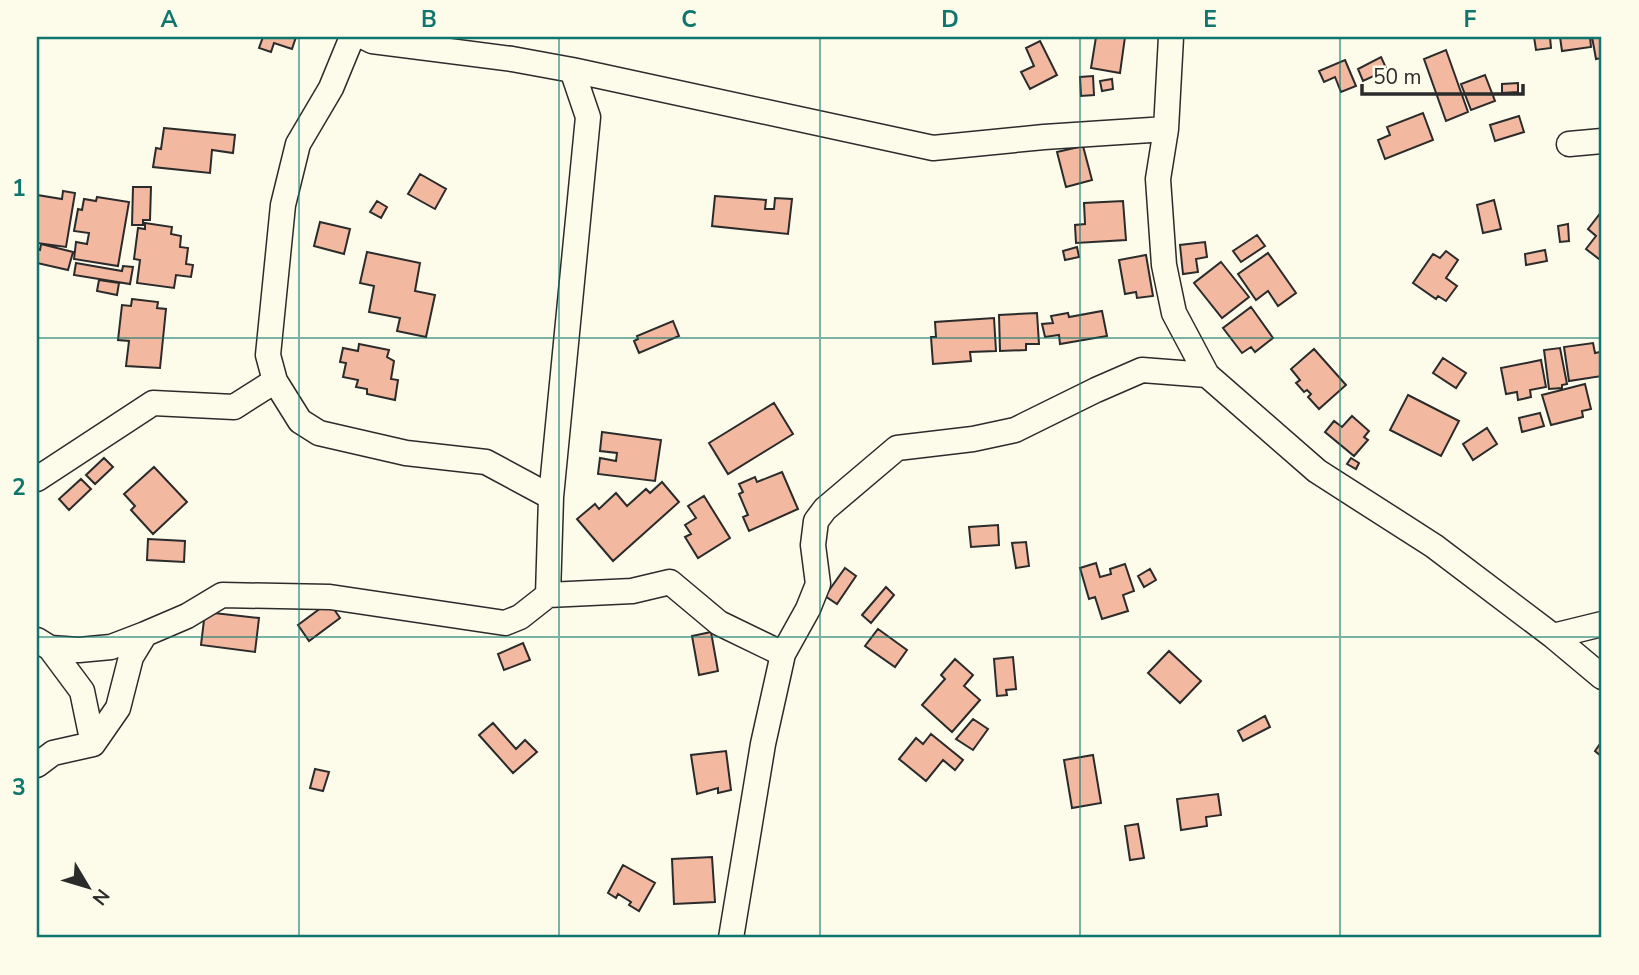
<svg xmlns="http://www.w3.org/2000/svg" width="1639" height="975" font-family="'Nunito Sans',sans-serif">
<rect width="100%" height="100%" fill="#fdfbea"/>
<path fill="#f2b8a0" stroke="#2b2b2b" stroke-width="2" d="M263,37H296L292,49L274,43L271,52L259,48Z
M1096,37H1125L1120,73L1091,68Z
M1534,37H1550L1551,48L1536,50Z
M1560,37H1590L1591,47L1562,51Z
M1592,37H1602V58L1596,59Z
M1040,41L1057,75L1030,89L1021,72L1034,66L1026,48Z
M1446,50L1468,112L1446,121L1424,59Z
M1381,57L1387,70L1363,81L1358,69Z
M1345,60L1356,86L1341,92L1335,77L1324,82L1319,71Z
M1485,75L1495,101L1471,110L1461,84Z
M1093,76L1094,95L1081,96L1080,77Z
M1112,79L1113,89L1102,91L1100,81Z
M1518,83V92L1502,93V84Z
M1423,113L1433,140L1385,159L1378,140L1390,135L1387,127Z
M1519,116L1524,132L1495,141L1490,125Z
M164,128L235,135L233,153L212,150L210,173L153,167L156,148L161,149Z
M1083,146L1092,180L1066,187L1057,152Z
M420,174L446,189L435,209L408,194Z
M133,187H151L150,220H143V225H132Z
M63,191L75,193L66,247L37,243V195L62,199Z
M715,196L766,200L765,209H774L775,198L792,199L788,234L712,226Z
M97,197L129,202L118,266L74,259L76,242L87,244L89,233L74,231L78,209L82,210L84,199L96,201Z
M1494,200L1501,229L1483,233L1477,205Z
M377,201L387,207L381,218L370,212Z
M1123,201L1126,240L1076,243L1075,225L1085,224L1084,203Z
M1602,211V255L1599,259L1586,249L1596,236L1588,229Z
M320,222L350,229L344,254L314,246Z
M145,223L172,227L171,234L181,236L180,247L188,248L186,264L193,265L191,277L176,275L174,288L137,283L140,260L134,259L138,228L145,229Z
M1568,224L1569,241L1560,242L1558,226Z
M1257,235L1265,246L1241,262L1233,251Z
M1205,242L1207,257L1196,259L1198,272L1183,274L1180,245Z
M41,244L73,252L68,270L37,263V249L40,250Z
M1077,247L1079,257L1065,260L1063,251Z
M1545,250L1547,261L1526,265L1525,254Z
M1446,251L1458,260L1446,278L1457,286L1446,301L1438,296L1436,299L1413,283L1433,254L1440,258Z
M367,252L420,263L415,291L435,295L426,337L397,331L400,318L369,312L374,286L360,283Z
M1268,253L1296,293L1278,306L1268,291L1256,300L1238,274Z
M1146,255L1153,296L1137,298L1136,292L1125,294L1119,260Z
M1221,262L1249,297L1222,318L1194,283Z
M76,263L122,271L123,266L133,267L130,284L74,275Z
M99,280L119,283L117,295L97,291Z
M132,299L158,302L157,308L166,309L160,368L126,366L129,341L118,340L122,305L131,306Z
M1251,307L1273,338L1255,352L1251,347L1242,353L1223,328Z
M1102,311L1107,336L1060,344L1059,335L1045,337L1042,324L1053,323L1051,316L1068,313L1069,317Z
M1037,313L1039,344H1026V350L1000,351L999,315Z
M994,318L996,351L970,352L971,361L933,364L931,337H936L935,322Z
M673,321L679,336L639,353L634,341L638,339L637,336Z
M1593,343L1595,353L1600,352L1602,376L1569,381L1564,347Z
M359,344L389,350L387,357L394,361L391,379L398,380L395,400L367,394V389L356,387L358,380L343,377L346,363L340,362L343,348L358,351Z
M1560,348L1567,384L1562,385V388L1549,389L1544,350Z
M1314,349L1346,385L1319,409L1308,397L1311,394L1307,390L1304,392L1296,383L1300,380L1291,369Z
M1443,358L1466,373L1456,388L1433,373Z
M1541,360L1546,387L1530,390L1531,397L1518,400L1517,392L1506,394L1501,368Z
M1585,384L1591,409L1582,411L1583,417L1551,425L1542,395Z
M1408,395L1459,421L1441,456L1390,430Z
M774,403L793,434L728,474L709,443Z
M1540,413L1544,426L1522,432L1519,418Z
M1352,416L1369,431L1364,437L1368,440L1354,456L1325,432L1334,421L1342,427Z
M1487,428L1497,444L1473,460L1463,444Z
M602,432L661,440L655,481L598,474L600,458L616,461L617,453L600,451Z
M104,458L113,467L95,484L86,475Z
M1351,458L1359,463L1356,469L1347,464Z
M154,467L187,502L153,534L131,510L135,506L124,494Z
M782,472L798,509L749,531L743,517L748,515L739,494L743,492L739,484L755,477L757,482Z
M81,479L91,489L69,510L59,499Z
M662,482L679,502L613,561L577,519L595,504L599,509L616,493L627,506L646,489L650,493Z
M704,496L730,538L698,558L685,537L691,534L685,525L696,518L688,506Z
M998,525L999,545L971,547L969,527Z
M148,539L185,541L184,562L147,560Z
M1026,542L1029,566L1016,568L1012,543Z
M1096,563L1100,577L1111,574L1110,569L1125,564L1134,591L1123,595L1128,611L1102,619L1095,597L1089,599L1080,568Z
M845,568L856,576L837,604L825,596Z
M1150,569L1156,580L1144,587L1138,576Z
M886,587L894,595L871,623L862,615Z
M329,602L340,618L309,641L298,625Z
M205,612L259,618L255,652L201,645Z
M878,629L907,650L895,667L865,646Z
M711,632L718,671L699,675L692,636Z
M523,643L530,660L504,670L498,654Z
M1169,651L1201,681L1180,703L1148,673Z
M1013,657L1016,689L1006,690L1007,695L997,696L994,659Z
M955,659L973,675L964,686L980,700L952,732L922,705L945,679L941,675Z
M1265,716L1270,727L1243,741L1238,731Z
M973,719L988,729L973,750L956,739Z
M493,723L516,749L525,740L537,752L513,773L479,735Z
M931,734L963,760L955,770L943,760L926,781L899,759L916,738L923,744Z
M1602,741V757L1595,751Z
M726,751L731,790L718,793V788L697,794L691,755Z
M1093,755L1101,803L1072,808L1064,760Z
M315,769L329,772L323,791L310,788Z
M1218,794L1221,815L1206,817L1207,826L1181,830L1177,799Z
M1138,824L1144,858L1130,860L1125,826Z
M712,857L715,902L674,904L672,859Z
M623,865L655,883L639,911L629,905L631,902L618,894L616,898L608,893Z"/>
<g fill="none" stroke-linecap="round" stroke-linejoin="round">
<g stroke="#2b2b2b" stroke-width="27">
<path id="minor" d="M352,37L331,88L298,144L283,205L268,355L275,381L300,421L319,433L406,453L486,462L551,497L548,595L632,591L670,582L719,623L783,654
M364,37L372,41L512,59L572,70L933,148L1044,137L1166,129
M1171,37L1166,129L1158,179L1164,265L1174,313L1207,375L1317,471L1434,546L1553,636L1602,677
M1569,144L1602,141
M37,479L153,403L234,407L275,381
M551,497L588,117L572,70
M1553,636L1602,624
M37,640L50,648L82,691L93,744
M50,648L79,650L111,647L145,634
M37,765L53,753L93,744L118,708L131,657L145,634L187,616L222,595L330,597L505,623L520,617L548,595
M731,938L763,744L783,654L808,609L818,584L813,545L816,521L825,509L897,448L973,439L1015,430L1096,390L1142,370L1207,375"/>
</g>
<use href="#minor" stroke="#fdfbea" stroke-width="24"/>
</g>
<path fill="none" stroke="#0f766e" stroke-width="2" stroke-opacity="0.55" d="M299,37V938M559,37V938M820,37V938M1080,37V938M1340,37V938M37,338H1602M37,637H1602"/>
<rect width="1639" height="975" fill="none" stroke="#fdfbea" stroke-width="77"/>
<g transform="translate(88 887) rotate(128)" stroke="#fdfbea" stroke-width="5" paint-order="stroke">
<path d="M0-5L12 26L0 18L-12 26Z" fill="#2b2b2b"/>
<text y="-10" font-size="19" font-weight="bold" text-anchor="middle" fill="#2b2b2b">N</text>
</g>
<path d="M1362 84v10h161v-10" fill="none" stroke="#2b2b2b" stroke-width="3.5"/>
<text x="1373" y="84" font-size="21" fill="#2b2b2b" stroke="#fdfbea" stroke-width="5" paint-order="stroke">50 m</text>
<rect x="38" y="38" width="1562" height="898" fill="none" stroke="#0f766e" stroke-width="2.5"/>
<g font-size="23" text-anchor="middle" font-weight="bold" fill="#0f766e">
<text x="169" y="27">A</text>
<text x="429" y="27">B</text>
<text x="689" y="27">C</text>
<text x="950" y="27">D</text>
<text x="1210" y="27">E</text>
<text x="1470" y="27">F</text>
<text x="19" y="196">1</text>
<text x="19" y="495">2</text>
<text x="19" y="795">3</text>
</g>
</svg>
